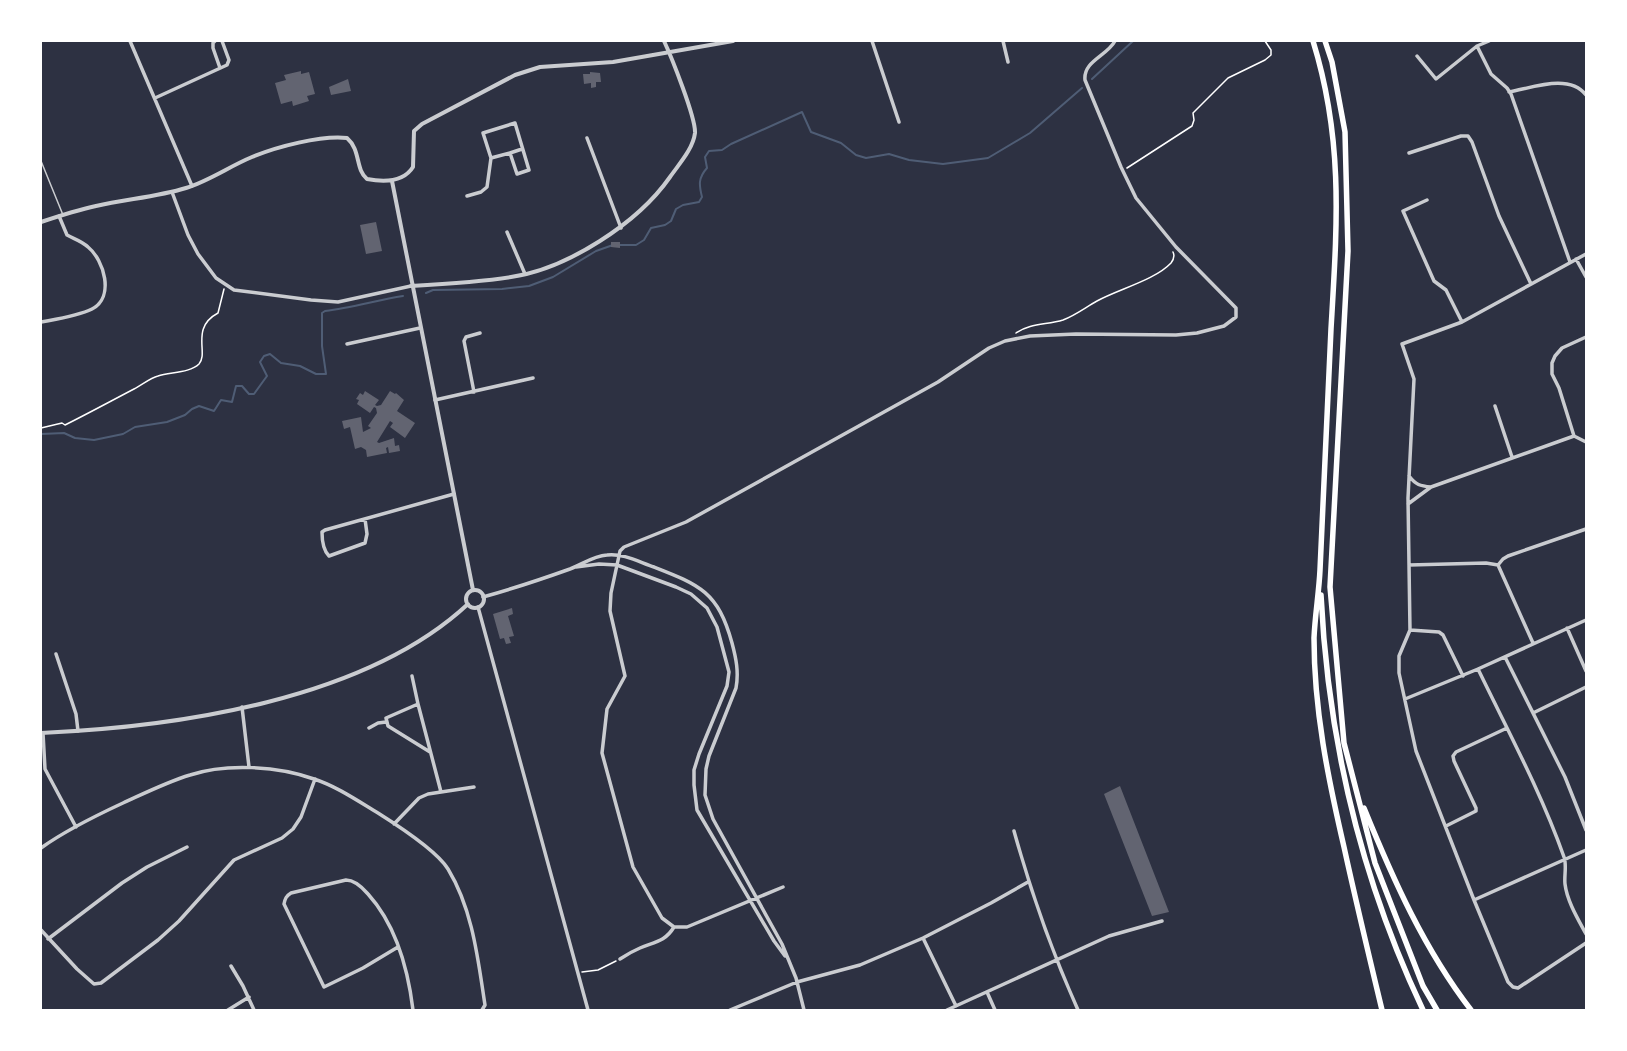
<svg xmlns="http://www.w3.org/2000/svg" width="1627" height="1051" font-family="Literata,serif">
<rect width="100%" height="100%" fill="#2d3142"/>
<g fill="none" stroke-linecap="round" stroke-linejoin="round">
<path stroke="#4f5d75" stroke-width="2" d="M1092,79L1133,41
M617,245H636L644,240L651,228L665,225L671,221L676,209L683,205L699,202L702,197C699,185 698,178 707,168L705,157L709,151L722,150L731,144L802,112L811,132L841,143L856,155L866,158L889,154L909,160L943,164L988,158L1030,133L1082,88
M426,293L433,290L502,289L529,286L553,277L596,251L613,245
M41,434L64,433L75,438L94,440L123,434L135,427L167,422L185,415L192,409L199,406L214,411L221,400L232,402L236,386H242L249,394H254L267,376L260,362L264,356L270,354L281,363L300,366L316,374H326L322,346V313L325,311C352,308 377,300 403,296"/>
</g>
<path fill="#626471" d="M301,71V74L309,72L315,94L307,96L309,101L293,106L292,101L281,104L275,83L286,80L284,75Z
M590,72L600,73L601,82H596V87L591,88V83L584,84L583,74H590Z
M348,79L351,91L331,95L329,87Z
M376,222L382,251L366,254L360,225Z
M611,242H620V248L611,247Z
M365,391L379,400L375,405L377,406L381,405L390,391L395,394L396,393L404,400L397,411L415,423L405,438L390,427L393,423L390,421L377,442L379,443L394,438L395,446L399,445L400,451L389,453L388,447L386,448L387,453L367,457L366,450L361,447L355,449L350,427L344,429L342,421L361,417L363,432L371,428L368,426L377,413L376,408L374,407L370,413L357,404L359,400L356,399L360,393L363,395Z
M512,608L513,614L508,616L514,636L509,637L511,643L506,644L504,638L500,639L493,614Z
M1120,786L1169,912L1152,916L1104,794Z"/>
<g fill="none" stroke-linecap="round" stroke-linejoin="round">
<path stroke="#fff" stroke-width="1.5" d="M1127,168L1192,126L1194,120L1193,113L1228,78L1265,60L1271,55V50L1265,41
M1016,333C1030,323 1047,325 1063,320C1076,315 1086,307 1097,301C1119,289 1155,280 1171,263C1174,259 1175,256 1173,252
M41,428L62,423L65,425C89,413 111,401 134,389C142,385 150,378 158,376C170,372 190,373 199,364C209,353 190,328 218,313L224,289
M582,972L598,970L616,961"/>
<path stroke="#caccd0" stroke-width="1.5" d="M41,161L63,215"/>
<path stroke="#caccd0" stroke-width="3.5" d="M130,41L192,186
M215,41L213,43V48L220,68
M872,41L899,122
M1003,41L1008,62
M1477,46L1491,74L1507,88L1511,94L1570,262
M1417,56L1436,79L1477,46L1489,41
M1509,92C1532,88 1569,73 1586,95
M155,98L227,65L229,60L222,41
M587,138L621,228
M510,153L522,149
M1409,153L1461,136H1468L1472,142L1499,216L1531,284
M172,192L188,235L198,254L216,278L234,290L311,300L338,302L411,286
M467,196L481,192L487,187L491,158L483,133L515,123L529,170L517,174L510,153L491,158
M1427,200L1403,211L1434,281L1446,290L1462,322
M507,232L525,274
M1586,254L1462,322L1402,344L1414,379L1408,498L1410,630L1399,656V673L1416,751L1474,900L1508,982L1513,987L1518,988L1586,943
M1576,259L1586,277
M41,322C57,319 78,316 92,309C115,297 104,260 88,247C82,241 74,239 67,235L59,216
M1586,337L1562,348L1555,356L1552,363V374L1559,388L1574,436L1586,442
M347,344L420,328
M474,392L464,341L466,337L480,333
M435,400L533,378
M1495,406L1512,457
M1409,476C1416,485 1420,486 1431,487
M1408,504L1431,487L1574,436
M365,519L367,534L365,543L329,556C323,550 322,540 322,532L325,530L454,494
M1409,565L1486,563L1498,565L1503,559L1508,556L1586,529
M1498,565L1533,643
M576,567L599,564L617,565L676,587L691,594L707,608L717,627L729,672L727,686L699,754L694,770V785L697,810L774,941L785,956
M483,597C512,589 542,579 570,569C583,564 593,556 607,555C623,553 639,562 654,567C700,585 718,592 732,643C736,658 739,672 736,688L709,756L706,769L705,795L713,819L782,944L796,978L804,1010
M478,607L588,1010
M1567,628L1586,671
M1410,630L1439,632L1443,635L1463,676
M56,654L76,714L78,731
M1505,657L1565,777L1586,830
M1478,669C1508,731 1541,792 1564,857C1567,865 1564,876 1565,884C1567,901 1578,919 1586,934
M412,676L418,704
M1405,699L1478,669L1586,620
M242,707L249,767
M1533,713L1586,687
M369,728L378,723L386,722
M43,733L45,769L76,827
M430,752L388,726L386,718L418,704L441,792
M394,824L419,798L428,794L474,787
M1446,826L1476,811V808L1454,761L1453,756L1456,752L1507,728
M1014,831C1031,892 1052,952 1078,1010
M41,848C66,830 95,816 123,803C145,793 167,782 190,775C226,763 278,766 314,779C336,786 358,801 378,813C397,825 437,851 448,869C473,910 478,960 485,1005L482,1010
M1474,900L1586,850
M674,927L662,918L633,867L602,753L607,709L625,676L610,611L611,593L620,551L624,547L686,522L938,382L989,348L1005,341L1030,336L1076,334L1176,335L1197,333L1224,326L1236,317V308L1176,247L1136,198L1121,167L1085,80C1083,61 1107,56 1115,41
M41,930L77,969L94,984L101,983L158,940L179,921L234,860L282,838L293,829L301,817L315,779
M923,938L956,1006
M48,939L122,883L147,867L187,847
M398,947L363,968L324,987L284,904C285,899 286,896 291,893L346,880C355,880 362,887 368,894C396,925 408,969 413,1010
M620,959C626,955 633,951 640,948C654,942 665,942 674,927H687L783,887
M231,966L243,986L254,1010
M987,992L995,1010
M228,1010L249,997
M730,1010L797,982L860,965L923,938L991,903L1028,882
M947,1010L1109,936L1162,921"/>
<path stroke="#caccd0" stroke-width="4" d="M392,181L473,590
M41,222C59,216 78,210 96,206C126,199 157,197 186,188C209,181 230,166 252,157C276,147 321,135 347,138C361,150 355,169 367,179C383,182 403,183 413,167L414,131L422,124L515,75L540,67L613,62L733,41
M411,286C445,284 479,282 511,277C567,269 638,223 670,177C679,164 693,149 695,133C696,118 671,56 664,41
M466 599a9 9 0 1 1 18 0a9 9 0 1 1-18 0Z
M41,733C177,727 365,700 468,604"/>
<path stroke="#fff" stroke-width="5.5" d="M1313,41C1344,141 1337,226 1331,329C1327,409 1323,489 1320,570C1319,592 1315,615 1314,638C1314,710 1328,778 1344,847C1356,902 1369,956 1382,1010
M1325,41L1332,62L1345,132L1348,251L1330,587L1344,743L1375,863L1423,986L1437,1010
M1321,595C1328,740 1361,879 1423,1010
M1364,808C1393,879 1424,949 1471,1010"/>
</g>
<rect width="1627" height="1051" fill="none" stroke="#ffffff" stroke-width="84"/>
</svg>
